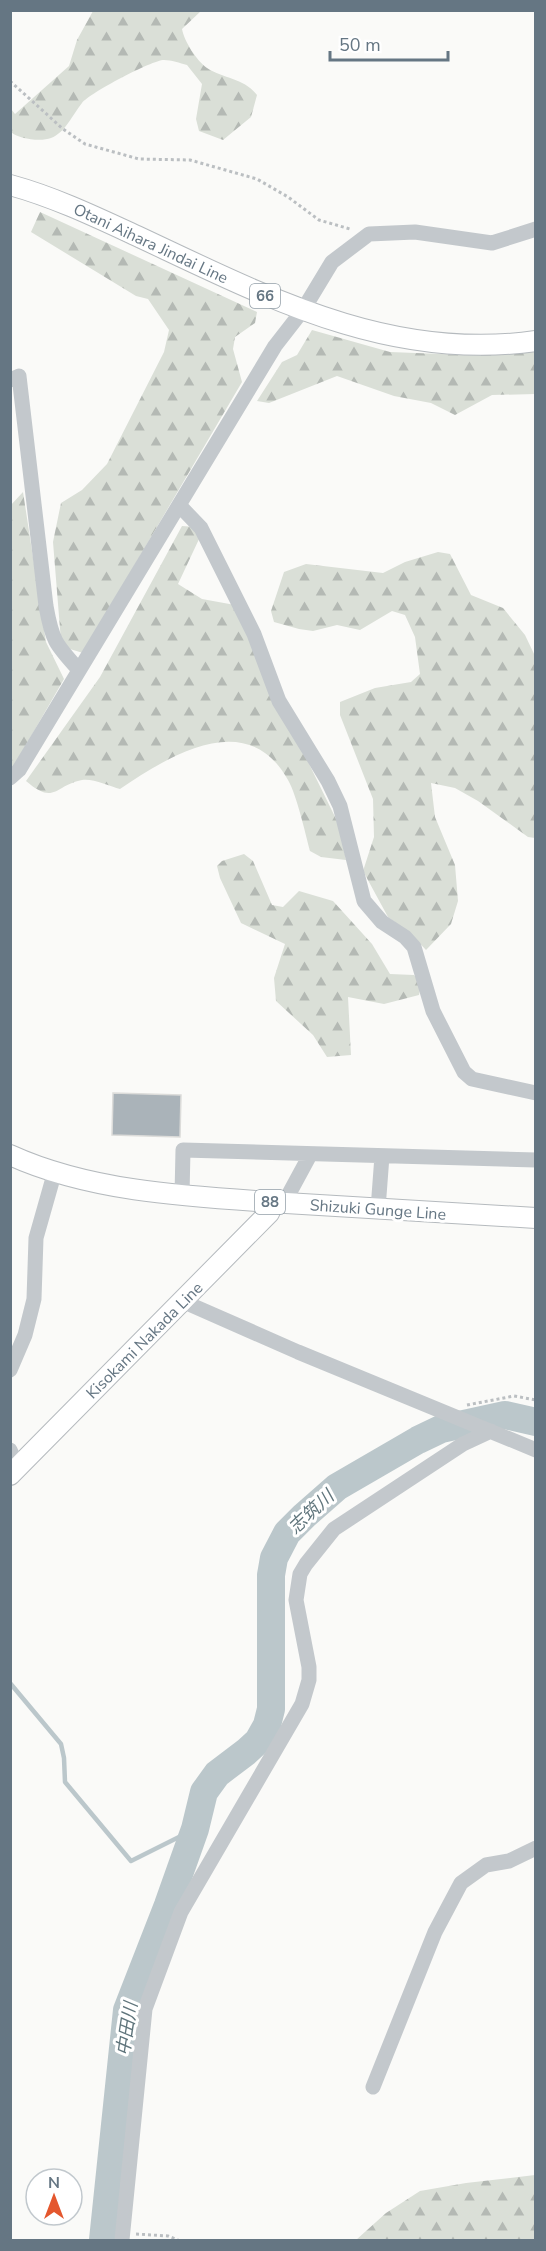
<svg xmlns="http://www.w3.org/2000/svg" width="546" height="2251" font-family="'Nunito Sans','Noto Sans JP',sans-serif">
<defs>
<pattern id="forest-firs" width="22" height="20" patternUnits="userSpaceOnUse" patternTransform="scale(1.5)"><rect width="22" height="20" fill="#dadfd7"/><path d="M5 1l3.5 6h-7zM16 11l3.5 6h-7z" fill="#b4b9b4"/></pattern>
</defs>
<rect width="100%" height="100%" fill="#fafaf8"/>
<path fill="url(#forest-firs)" d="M93,11H201L182,29C184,41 197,61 207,68C224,79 244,78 257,95L251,117L223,140L199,131L196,119L202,84L187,65C180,63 171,60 164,60C152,60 90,93 82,103C73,114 65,133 51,138C41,142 18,139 11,132V109L15,114L69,66L77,40Z
M40,212L257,312L255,323L235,337L233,349L242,382L83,653L70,649L61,641L53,542L61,503L82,490L107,464L164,352L169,330L148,299L136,296L31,232Z
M312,330L390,352L467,355L535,352V394L492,395L455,415L431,403L394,396L337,376L269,403L257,401L282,362L297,355Z
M23,492L46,642L64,679L11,771L10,506Z
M182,526L195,527L200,537L178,584L202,599L235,605L286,717L340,827L346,860L321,857L310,851C305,832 297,796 288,780C248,707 170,755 120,789C110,786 92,778 82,780C55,785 55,806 26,781L100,677Z
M438,552L450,554L471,595L503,608L525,635L535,656V838L528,837L478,801L455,788L431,783L435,817L455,865L458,901L451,924L426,950L409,932L388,917L363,871L374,837L373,799L340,715V702L375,688L411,682L420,674L415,637L405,615L392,611L360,630L337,625L313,631L299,629L274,622L271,611L284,572L306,564L383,573L405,562Z
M244,854L253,861L272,905L283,907L299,891L333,901L372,944L390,974L414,975L421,984L419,995L384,1004L348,997L351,1055L327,1057L313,1035L276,1001L274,978L285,944L241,923L220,878L217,866L222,861Z
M535,2175V2240H356L386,2213L420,2191L466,2183Z"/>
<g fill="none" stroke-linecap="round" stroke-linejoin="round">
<path stroke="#bbc7cb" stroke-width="4.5" d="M10,1683L61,1744L64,1758L65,1782L131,1861L195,1829"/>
<path stroke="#bbc7cb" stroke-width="28" d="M103,2240L127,2010L168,1905L195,1829L204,1792L217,1774L246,1752L258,1741L267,1725L271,1709V1575L274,1558L287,1533L304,1516L337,1487L418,1440L441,1429L505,1415L536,1422"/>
</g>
<path fill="#aab3b9" stroke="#dcdcda" stroke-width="1.5" d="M113,1093L181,1095L180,1137L112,1135Z"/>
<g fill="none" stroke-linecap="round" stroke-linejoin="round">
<g stroke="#b5babe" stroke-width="22">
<path id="major" d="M10,185C54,197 96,217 137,236C265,296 389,362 536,341
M10,1155C93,1193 196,1197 286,1203C369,1208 452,1213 536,1218
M10,1475L269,1213L274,1202"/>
</g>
<path stroke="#bbbfc2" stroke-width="3" stroke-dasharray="3 3" stroke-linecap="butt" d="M10,81L63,129L85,144L139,159L190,160L257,179L288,197L319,220L350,229
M467,1405L514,1396L536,1400
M136,2234L168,2236L178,2240"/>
<path stroke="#c3c8cc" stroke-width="15" d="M10,380L19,376L46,606C52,640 55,644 79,670
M179,505L201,528L254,634L279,701L328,781L340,806L364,901L382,922L405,937L414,947L433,1011L464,1072L472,1079L536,1093
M10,778L19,770L275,346L303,310L332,262L369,234L415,232L492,243L536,229
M182,1195L183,1150L536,1160
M284,1203L310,1155
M378,1209L382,1156
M182,1301L298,1352L536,1450
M10,1370L25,1335L34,1299L36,1238L55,1171
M10,1450L18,1468
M373,2087L435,1932L461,1883L486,1865L509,1861L536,1848
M122,2240L145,2009L181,1912L302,1704L309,1680V1667L296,1600L300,1574L306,1564L334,1529L463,1444L491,1431"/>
<use href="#major" stroke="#fff" stroke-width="20"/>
</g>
<g text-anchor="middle" stroke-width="6" stroke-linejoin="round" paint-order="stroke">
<g fill="#fff" stroke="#939fa8" stroke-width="1.5">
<rect x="250" y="284" width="30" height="24" rx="4.5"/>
<rect x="255" y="1190" width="30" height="24" rx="4.5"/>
</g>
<g font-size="15" font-weight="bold" fill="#657683">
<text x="265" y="301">66</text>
<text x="270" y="1207">88</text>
</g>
<g font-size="16" fill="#657683" stroke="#fff">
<text transform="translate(151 243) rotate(25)" y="6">Otani Aihara Jindai Line</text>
<text transform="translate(378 1209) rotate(4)" y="6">Shizuki Gunge Line</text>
<text transform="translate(144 1340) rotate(-45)" y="6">Kisokami Nakada Line</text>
</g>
<g font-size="18" font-style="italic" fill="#60757c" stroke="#fff">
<text transform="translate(311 1512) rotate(-43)" y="6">志筑川</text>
<text transform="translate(127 2029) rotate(-81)" y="6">中田川</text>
</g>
</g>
<rect width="546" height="2251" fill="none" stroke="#657683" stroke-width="24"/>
<g transform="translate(54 2197)"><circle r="28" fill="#ffffff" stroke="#c1c8cd" stroke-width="1.5"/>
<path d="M0-4.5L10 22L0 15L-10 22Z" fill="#e4572e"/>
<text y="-9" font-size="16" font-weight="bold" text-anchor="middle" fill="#657683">N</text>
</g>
<path d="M330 51v9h118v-9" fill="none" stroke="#657683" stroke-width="3"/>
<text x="339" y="51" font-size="18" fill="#657683" stroke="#ffffff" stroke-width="4.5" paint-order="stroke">50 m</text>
</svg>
